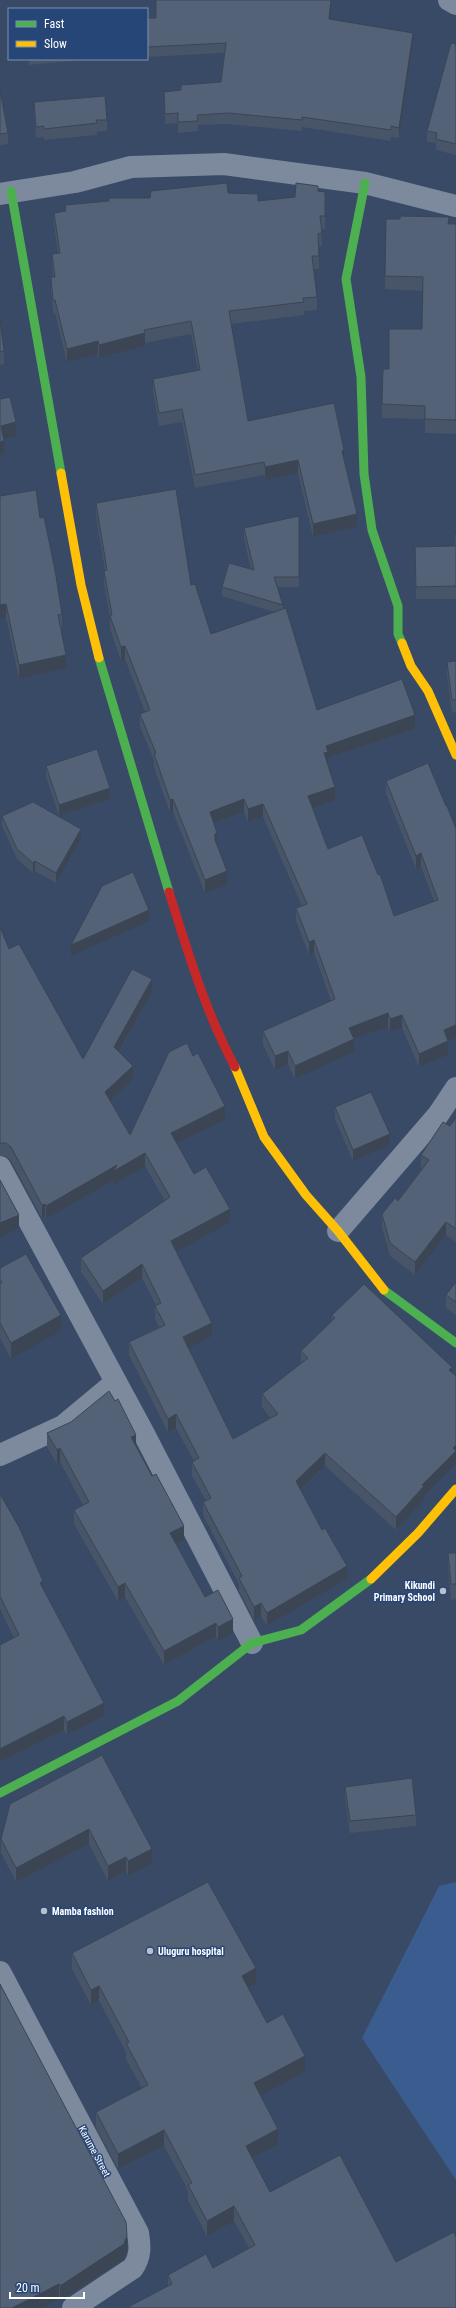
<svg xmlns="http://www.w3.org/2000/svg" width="456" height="2308" font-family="'Roboto Condensed',sans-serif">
<rect width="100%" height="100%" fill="#394a66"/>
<path fill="#3a5c8f" d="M456,1882V2180L362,2038L439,1886Z"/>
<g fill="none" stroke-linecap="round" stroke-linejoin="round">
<path stroke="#7d8a9d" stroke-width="22" d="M449,0L456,4
M0,194L75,182L131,167L224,164L365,183L456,206
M0,1167L143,1432L252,1643
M338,1231L438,1115L456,1088
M0,1455L63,1426L116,1382
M0,1972L138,2233C140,2246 141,2256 133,2268L73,2308"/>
<path stroke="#4caf50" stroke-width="9" d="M365,183L346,279L361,377L364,474L372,530L398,606V634L402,643
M11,191L61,473
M99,658L169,892
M384,1290L456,1343
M0,1793L178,1701L252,1643L301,1630L371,1579"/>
<path stroke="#ffc107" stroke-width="9" d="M61,473L81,585L99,658
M402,643L411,666L428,691L456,755
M235,1067L264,1137L306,1195L338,1231L384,1290
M371,1579L418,1533L456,1489"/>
<path stroke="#c62828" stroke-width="9" d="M169,892C188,952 205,1011 235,1067"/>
</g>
<path fill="#485467" d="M331,11L330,19L413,44L399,138L391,137V141L302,127V131L228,124L198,125V131L178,133V123L165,124L164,92L181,90L221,82L224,53L147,57V18Z
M456,44V155L436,150V143L427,142V131Z
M29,59H82V60L29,65Z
M0,90L8,133V144L0,145Z
M34,102L107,120V131L97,132V135L44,140V137L36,138L34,113Z
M318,191L325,192V229H321L322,246L319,247V269H314L317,297V310L304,311V315L231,324L248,421L344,459L357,527L313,537L298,473L265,480L264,475L195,488L182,422L159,426L153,392V379L198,371L191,334L145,343V346L99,358L98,354L67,362L55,313H53L51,290V277H53L52,267V254L58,253L54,225V213L65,211V205L109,201V198H150L228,193L258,201L295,197Z
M400,219L456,224V434L425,433V419L382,418V404L389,369L422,329V291L385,289V276Z
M0,318L4,351V364L0,365Z
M96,503L191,585L211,634L274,612L222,596V587L251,570L244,538V528L299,516V587H277L283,605V608L317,710L415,729L328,758V765L335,800L312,808L328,849L394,916L434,901L421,867L416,869L386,794V781L446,806L456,829V1038L448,1041V1055L419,1067L402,1028L390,1032L388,1026L354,1039V1052L295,1079L288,1064L275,1070L263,1045V1031L331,1001L314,953L309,955L296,921V908L302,906L263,817L248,822L244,812L214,824L217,846L227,885L205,893L173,812L170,813L154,767V760L140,727V714L145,712L125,659L121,661L110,629V617L104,584V571L105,570L96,516Z
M40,518L62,614V627L61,628L66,668L19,679L6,617L0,618Z
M454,534H456V599H416L415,547L454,546Z
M456,661V712L452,713L447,675V662Z
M46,766L110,799L59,816L46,777Z
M2,816L81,839L56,883L35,871L33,873L17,859L2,826Z
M0,927L9,949L83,1059L152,992L119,1052L133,1079L110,1100L130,1135L225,1120L177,1143L194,1174L230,1222L176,1252L212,1336L189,1348L233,1439L270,1418L262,1407V1394L301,1363V1351L332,1320V1315L452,1373L456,1376V1464L424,1496V1500L396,1530L325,1466L301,1490L347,1579L267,1626L261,1616L254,1620L239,1591V1584L203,1515V1502L206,1501L192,1476V1462L194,1461L176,1428L168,1432L129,1355V1342L159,1327L155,1319V1306L156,1305L142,1278L103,1304L81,1272V1258L165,1201L145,1166L114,1185V1180L46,1219L45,1217L42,1218L11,1161L6,1156H0Z
M335,1107L390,1145L353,1161L335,1119Z
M456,1118V1242L446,1235L415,1275L390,1256L382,1228V1214L398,1201L422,1169L421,1168V1155L450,1126Z
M0,1268L61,1331L11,1359L0,1338Z
M456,1282V1315L446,1308V1295Z
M47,1433L136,1446L184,1540L176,1544L205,1597L233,1633L218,1641L216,1636L164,1665L125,1597L118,1601L74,1524V1510L83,1505L60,1462L57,1464L47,1447Z
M0,1494L43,1589L104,1716L67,1735L64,1730L0,1762V1645L14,1638L0,1609Z
M448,1553H456V1599L451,1600L448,1569Z
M102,1755L152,1863L128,1876L126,1871L108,1881L89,1844L16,1882L1,1853V1839Z
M345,1787L416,1815V1826L350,1833L345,1798Z
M72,1953L256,1984L248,1988L267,2023L305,2072L260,2095L278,2145L252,2158L270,2192L396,2262L456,2308H130V2306L168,2286V2275L213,2268L249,2248L234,2221L207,2236L188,2200V2190L164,2146L118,2169L96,2128V2112L142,2088L126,2059V2052L99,2001L91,2005L72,1969Z
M127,2250L124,2259L60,2301L59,2299L0,2308Z"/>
<path fill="#3b4554" d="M331,0V11L329,30V19Z
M413,33V44L399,138V128Z
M145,333V346L99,358V345Z
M98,341V354L67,362V349Z
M16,422V436L1,439V426Z
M4,441V454L0,455V442Z
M344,450V463L342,451Z
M298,460V473L265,480V467Z
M357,514V527L313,537V524Z
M6,604V617L0,618V605Z
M125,646V659L121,661V647Z
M66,655V668L19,679V665Z
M415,715V729L328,758V765L324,753L326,746Z
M335,787V800L308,810V796Z
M110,788V799L59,816V805Z
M173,799V812L170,813V800Z
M244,799V812L210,825V812Z
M263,804V817L248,822V809Z
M81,829V839L56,883V873Z
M217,833V846L215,847V834Z
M421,853V867L416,869V856Z
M35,861V871L33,873V863Z
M227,871V885L205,893V880Z
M149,910V921L71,956V945Z
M314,940V953L309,955V942Z
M152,979V992L114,1060V1047Z
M388,1013V1026L349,1041V1028Z
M402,1015V1028L390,1032V1019Z
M456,1025V1038L444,1043V1030Z
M354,1039V1052L295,1079V1066Z
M448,1041V1055L419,1067V1054Z
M288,1051V1064L275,1070V1056Z
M133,1066V1079L105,1105V1092Z
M225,1106V1120L171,1146V1133Z
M390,1134V1145L353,1161V1150Z
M145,1153V1166L114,1185V1180L46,1219V1206L117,1165Z
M45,1204V1217L42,1218V1205Z
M230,1209V1222L171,1255V1241Z
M19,1215V1228L0,1237V1223Z
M446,1222V1235L415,1275V1262Z
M142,1264V1278L103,1304V1291Z
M61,1315V1331L11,1359V1343Z
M212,1323V1336L183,1351V1337Z
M452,1367V1381L449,1370Z
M176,1414V1428L168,1432V1419Z
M136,1435V1448L131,1437Z
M456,1445V1464L424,1496V1500L396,1530V1517L422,1485Z
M60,1448V1462L57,1464V1450Z
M325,1453V1466L296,1494V1481Z
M184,1526V1540L170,1547V1533Z
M347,1566V1579L267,1626V1613Z
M43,1581V1594L40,1583Z
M125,1583V1597L118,1601V1587Z
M261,1603V1616L254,1620V1607Z
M233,1619V1633L218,1641V1627Z
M216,1623V1636L164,1665V1651Z
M104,1703V1716L67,1735V1722Z
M64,1716V1730L0,1762V1749Z
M89,1829V1844L16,1882V1868Z
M152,1849V1863L128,1876V1861Z
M126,1857V1871L108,1881V1866Z
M256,1968V1984L242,1991V1976Z
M99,1986V2001L91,2005V1990Z
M305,2056V2072L254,2099V2083Z
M278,2129V2145L246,2161V2146Z
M164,2130V2146L118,2169V2154Z
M234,2206V2221L207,2236V2221Z
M127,2235V2250L124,2259L60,2301V2286Z
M59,2284V2299L42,2308H12Z"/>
<path fill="#546278" stroke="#3b4554" d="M156,0H331L329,19L413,33L399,128L391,126V130L302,117V120L228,113L197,115L198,121L178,122V113L165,114L164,92L181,90V85L221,82L226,43L147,47V18H156Z
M451,43L456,44V144L436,139L437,133L427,131Z
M0,90L8,133L0,134Z
M105,96L107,120H96L97,123L44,129V126L36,127L34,102Z
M227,183L228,193L258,194V201L295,197L296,183L318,186V191L325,192V216H320L322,233L318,234L319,256H312L317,297L303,298L304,302L229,311L248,421L334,403L344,450L342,451L357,514L313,524L298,460L265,467L264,462L195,475L182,409L159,413L153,379L200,370L191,321L144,330L145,333L99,345L98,341L67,349L55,300H53L51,277H55L52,254L60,253L54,213L66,211L65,205L109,201V198H150L151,191Z
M400,216L449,217L448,224H456V420L425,419V406L382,404L383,369H389V329H422L423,277L385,276L386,219H400Z
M0,318L4,351L0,352Z
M10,397L16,422L1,426L4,441L0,442V399Z
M176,489L191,585L195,584L211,634L286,608L317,710L402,679L415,715L326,746L328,752L324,753L335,787L308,796L328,849L362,835L378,875L380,874L394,916L438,900L421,853L416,856L386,781L428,763L446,806H447L456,829V1025L444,1030L448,1041L419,1054L402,1015L390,1019L388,1013L349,1028L354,1039L295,1066L288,1051L275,1056L263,1031L335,999L314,940L309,942L296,908L307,904L263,804L248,809L244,799L210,812L217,833L215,834V840L227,871L205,880L173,799L170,800L154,754L156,753L140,714L150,710L125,646L121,647L110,616L112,615L104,571L107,570L96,503Z
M36,490L40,518L44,517L55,570L62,614L58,615L66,655L19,665L6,604L0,605V496Z
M299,516V577H274L283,605L222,587L229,563L254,570L244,528Z
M454,534H456V586L416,587L415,547L455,546Z
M456,661V700H452L447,662Z
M97,749L110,788L59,805L46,766Z
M33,802L81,829L56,873L35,861L33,863L17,849L2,816Z
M133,872L149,910L71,945L102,886Z
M0,927L9,949L19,944L83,1059L132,969L152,979L114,1047L133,1066L105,1092L130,1135L169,1052L187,1043L193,1056L198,1053L225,1106L171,1133L194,1174L206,1167L230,1209L171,1241L212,1323L183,1337L233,1439L278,1414L262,1394L308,1358L301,1351L335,1318L332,1315L364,1284L452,1367L449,1370L456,1376V1445L453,1448L456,1451L422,1485L424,1486L396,1517L325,1453L296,1481L322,1530L325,1528L347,1566L267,1613L261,1603L254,1607L239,1578L242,1576L203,1502L211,1498L192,1462L199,1458L176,1414L168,1419L129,1342L165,1325L155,1306L161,1303L142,1264L103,1291L81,1258L170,1197L145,1153L114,1171L117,1165L46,1206L45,1204L42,1205L11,1147L6,1143H0Z
M371,1092L390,1134L353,1150L335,1107Z
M456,1118V1229L446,1222L415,1262L390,1243L382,1214L395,1198L398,1201L429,1160L421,1155L443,1122L450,1126Z
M0,1180L19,1215L0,1223Z
M26,1254L61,1315L11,1343L0,1323V1284L2,1282L0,1279V1268Z
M456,1282V1302L446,1295Z
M109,1391L115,1401L118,1399L136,1435L131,1437L152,1476L156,1474L184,1526L170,1533L205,1597L218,1590L233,1619L218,1627L216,1623L164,1651L125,1583L118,1587L74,1510L89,1502L60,1448L57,1450L47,1433L71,1422Z
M0,1494L19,1527L43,1581L40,1583L104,1703L67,1722L64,1716L0,1749V1645L19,1635L0,1596Z
M448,1553H456V1584H451Z
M102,1755L152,1849L128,1861L126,1857L108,1866L89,1829L16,1868L1,1839L10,1804Z
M412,1778L416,1815L350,1821L345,1787Z
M208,1882L256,1968L242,1976L267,2023L283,2014L305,2056L254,2083L278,2129L246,2146L270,2192L340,2155L396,2262L454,2232L456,2237V2308H131L130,2306L172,2284L168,2275L206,2254L213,2268L255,2245L234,2206L207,2221L188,2185L192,2183L164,2130L118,2154L96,2112L148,2085L126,2043L129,2042L99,1986L91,1990L72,1953Z
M0,1984L126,2222L127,2235L124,2244L60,2286L59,2284L12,2308H0Z"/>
<g fill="#bac0c9" stroke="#274678" stroke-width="1.5">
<circle cx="443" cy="1591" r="4"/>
<circle cx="44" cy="1911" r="4"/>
<circle cx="150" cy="1951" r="4"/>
</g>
<g text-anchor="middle" stroke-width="3" stroke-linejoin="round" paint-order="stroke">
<g font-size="10" font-weight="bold" fill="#fff" stroke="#274678" text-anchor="start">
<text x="435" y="1589" text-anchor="end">Kikundi<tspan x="435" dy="12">Primary School</tspan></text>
<text x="52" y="1915">Mamba fashion</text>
<text x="158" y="1955">Uluguru hospital</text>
</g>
<g font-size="10" fill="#fff" stroke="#274678">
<text transform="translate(95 2151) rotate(62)" y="4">Karume Street</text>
</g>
</g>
<rect x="8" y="8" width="140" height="52" fill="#274678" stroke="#7d90ae"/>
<rect x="16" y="21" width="20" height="6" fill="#4caf50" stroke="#7d90ae"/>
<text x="44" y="28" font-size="12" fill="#ffffff">Fast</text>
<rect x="16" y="41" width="20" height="6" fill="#ffc107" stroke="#7d90ae"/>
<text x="44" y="48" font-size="12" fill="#ffffff">Slow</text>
<path d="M10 2292v6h74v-6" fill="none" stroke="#ffffff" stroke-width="2"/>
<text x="16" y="2292" font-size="12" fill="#ffffff" stroke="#274678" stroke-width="3" paint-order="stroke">20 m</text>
</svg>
